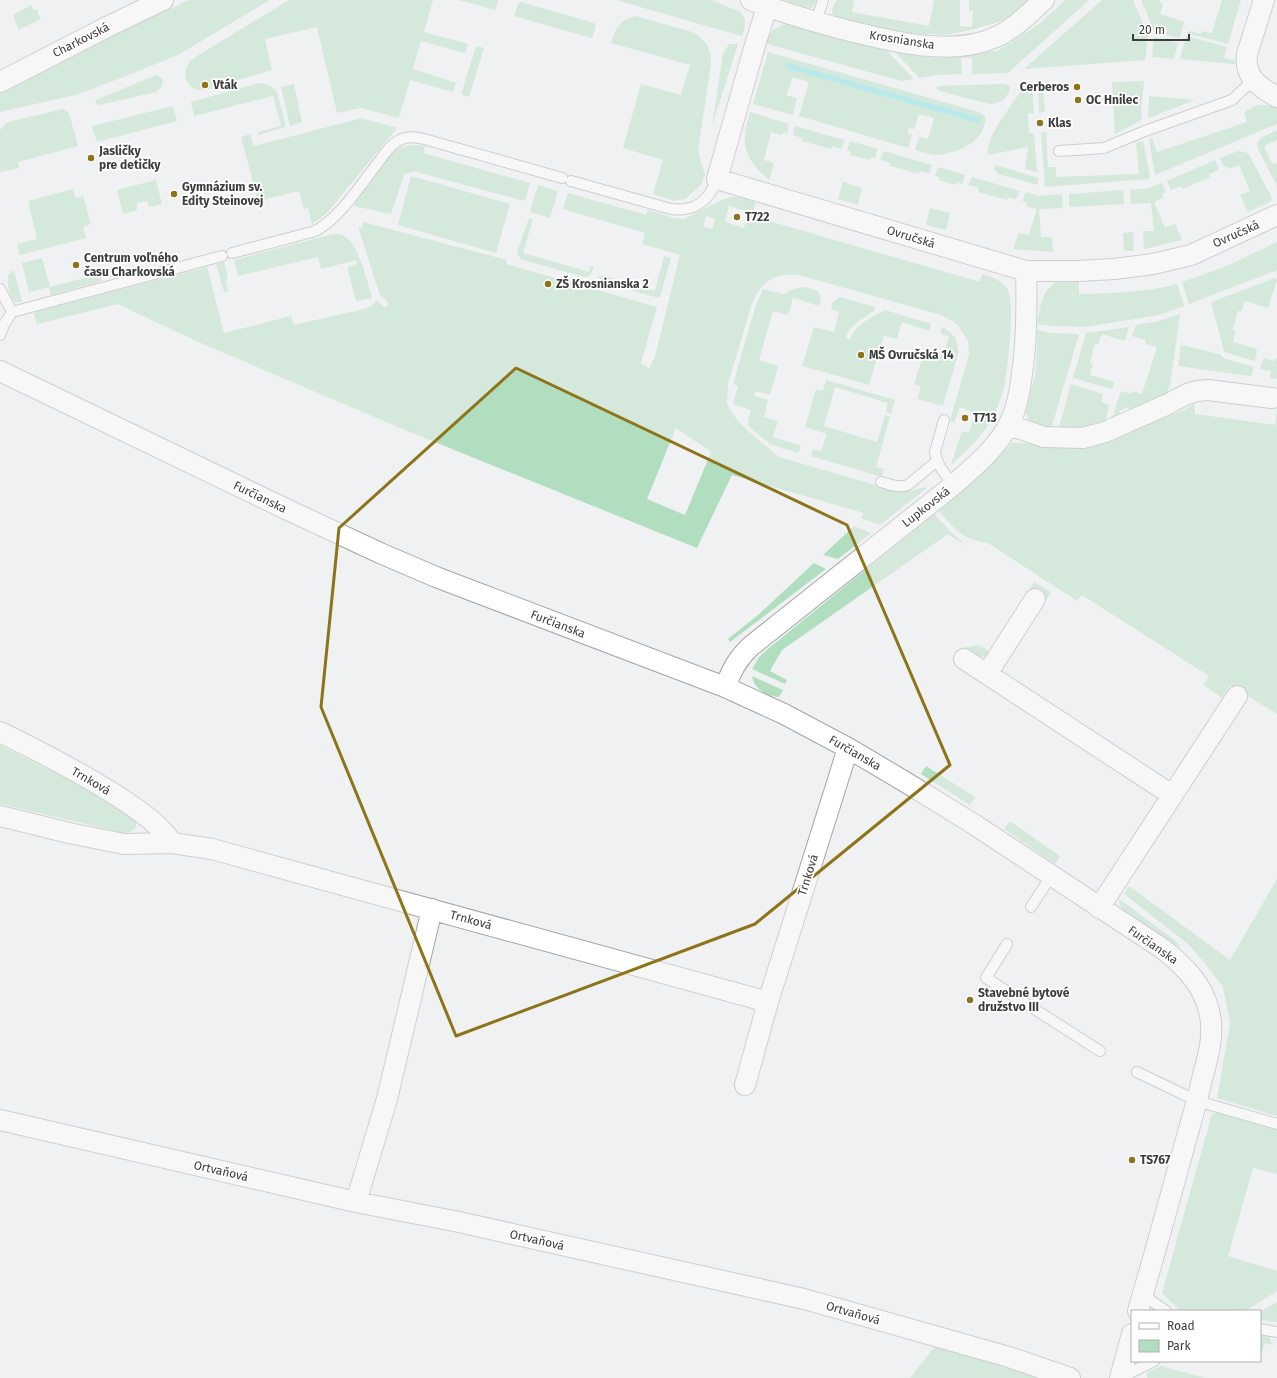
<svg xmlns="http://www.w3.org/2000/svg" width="1277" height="1378" font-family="'Fira Sans',sans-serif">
<rect width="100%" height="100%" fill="#f0f1f2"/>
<path fill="#b2dec0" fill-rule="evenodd" d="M189,0H270L178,55L126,76L79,94L0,112V92L107,38Z
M289,0H433L424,32L468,44L465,53L421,41L413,69L456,83L453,92L410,80L399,118L361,108L337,113L317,27L265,39L272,70L205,90C185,92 180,72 192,59Z
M459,0H498L495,10Z
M616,0H712L740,12C747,18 745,25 743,34L742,36H741Z
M784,0H816V1L812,8L802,7Z
M837,0H854L852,12L929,26L934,0H960V26L972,27L973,11H969V0H1029L1017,12L1002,21L971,30L944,35L907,33L888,30L835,16L832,13L833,6Z
M1065,0H1089L1008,73L972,74V58H961L962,74L937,75L919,78L895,52L924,57L942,58L964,56L999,50L1039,24Z
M1102,0H1133L1148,36L1145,60L1024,69Z
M1141,0H1160V3L1163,4L1160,14L1184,22L1180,38L1166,35L1167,29L1161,28L1159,34L1155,33Z
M1222,0H1241L1228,44L1187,33L1191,31L1201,34V31L1212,33Z
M521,2L594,23L596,26L592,38L514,16L518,4Z
M31,5L34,10L36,9L41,19L19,30L13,15Z
M635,16L692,32C706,40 711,47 711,64L698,151L705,175L701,185L685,199L674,201L653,194L663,160L623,148L641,84L681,95L690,65L611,43C616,27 619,21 635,16Z
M785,24L886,50L914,79L901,81L764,43L774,29Z
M1186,36L1227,47L1224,57L1235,61V64L1180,59Z
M1154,37L1178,43L1174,59L1152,57Z
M729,44H738L712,126L723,53Z
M476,46L484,48L469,97L461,94Z
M768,52L979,112L985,116C988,141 955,155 934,155C928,154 921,152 915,150L919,137L928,139L934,118L919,114L914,129L909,128L907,133L912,134L908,148L799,116L809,82L793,77L786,95L797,98L793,115L753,104Z
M156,75L162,78C164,85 161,88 156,92L99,105L95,103L96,100Z
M1144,81L1141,110L1142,120L1115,134L1112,82Z
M259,83C266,83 273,87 277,92L286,127L258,135V132L281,126L273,96L194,116L191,102Z
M294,84L302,122L290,126L281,87Z
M1004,84L1010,86L1009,92L1003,101L991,104L981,102L940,91L937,89V86Z
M1043,87L1045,112L1039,113L1038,88Z
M1026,88H1032L1034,113H1028L1029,133H1034L1037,172L1025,169L1028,147L988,155C984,139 1012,105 1021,91Z
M1149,96L1195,100L1148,118Z
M1258,105H1268L1277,108V124L1155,175L1149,139L1152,138L1157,152L1247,122L1244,114C1247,109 1253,107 1258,105Z
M173,106L177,121L97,142L92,126Z
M63,109L69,113L78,146L18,162L19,168L0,172V130L8,122Z
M750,112L789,124L787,133L783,132L782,135L771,132L764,160L774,163L769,180C744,159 740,144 750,112Z
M362,118L397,128L327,213L312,224L308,208L304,209L299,191L258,201L241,137L250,134L254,146Z
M795,126L844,140L842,149L832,146L831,149L802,141V138L793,135Z
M1277,130V140L1264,146L1272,164L1276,163L1277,165V186L1258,149L1257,143L1261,138Z
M1046,132L1048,167H1056V177L1139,174L1136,143L1143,141L1150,176L1148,179L1045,187L1041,133Z
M850,141L878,149L875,158L871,157L870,160L850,155L851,152L847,150Z
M412,145L425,146L423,153L530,183L525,201L413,171L404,175L391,214L354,206C356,194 388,153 399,148C403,146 407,146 412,145Z
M884,151L932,165L929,174L920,171L919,174L890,166V163L880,160Z
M1238,151L1248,153L1272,198L1271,201L1248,212L1240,195L1250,191L1239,165L1229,169L1228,166L1224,167L1220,158Z
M1215,160L1219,170L1209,174L1210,177L1182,189L1181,186L1171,190L1167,181Z
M996,165L1038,178V185L998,174L994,169Z
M938,167L965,175L962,184L958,182L956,185L939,180V177L935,176Z
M411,176L510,204L496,253L398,225Z
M972,177L1020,191L1016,199L1008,197L1007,200L978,192L979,188L968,185Z
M156,180L162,204L150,207L147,201L137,203V210L123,214L117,190Z
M843,182L862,188L858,205L838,199Z
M1162,183L1166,192L1162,194L1164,197L1154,202L1165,228L1175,224L1182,240L1144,249L1143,231H1154L1151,203L1131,204L1130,190L1149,188Z
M538,185L558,191L550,218L531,212V207Z
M73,189L75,198L83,196L91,224L83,227L86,238L20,255L17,244L37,239L28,201Z
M1123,190L1124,204L1069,207V194Z
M1026,192L1039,196L1062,194L1063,208L1039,209L1041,237H1052L1053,252L1013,249L1019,233L1029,235L1037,209L1026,206L1027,202L1022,201Z
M568,193L646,215L648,210L674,218L684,219L722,200L731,197H741L756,202L752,216L980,282L982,274C990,277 1001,280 1006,287C1017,300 1007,374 1003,392C999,403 995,415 988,425C979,440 964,453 951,465L962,431L968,433L976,414L960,407L954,423L950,421L969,354L968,341L963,333L957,324L941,315L799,275C775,273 762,280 752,303L728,384L727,403L731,411L737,420L747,430L779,457L900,492L911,491L924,487L927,488L880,525L861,518L864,513L732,475L697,548L405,430L196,341L118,304L37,324L34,312L207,267L224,333L291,316L294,325L368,308L374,304L377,300L385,308L389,303L380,295L358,227L362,228L363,222L507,260L506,264L657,307L641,363L649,369L655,356L680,255L642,244L645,233L563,209ZM729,206L749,212L744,228L725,222ZM706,216L715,219L712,229L703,226ZM676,428L711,452L685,515L647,499Z
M930,208L950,213L946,230L926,225Z
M529,218L533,219L523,253L589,272L591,266H594C592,272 591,277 584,277L523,260L519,257L517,252Z
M1133,232L1134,251H1124L1123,233Z
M333,234C338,234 343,234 347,238C359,247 368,283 372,298L356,301L347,267L357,264L356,260L321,269L318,257L238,276L234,260Z
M1277,242V270L1189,304L1182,282L1227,266Z
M664,256L671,258L661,294L659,297H655L601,282L598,276H604L655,291Z
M42,258L50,287L100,274L102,281L51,295L49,287L29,292L22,263Z
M224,262L228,279L226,280L228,291L224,292L216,264Z
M14,270L22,302H15C10,298 7,284 8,277C8,274 11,272 14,270Z
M1275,278L1277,280L1268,308L1245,301L1242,311H1238L1233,330L1236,331L1233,342L1257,349L1255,361L1227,353L1224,351L1211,302Z
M1062,280H1079V294C1113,293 1144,293 1177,284L1184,306L1159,315L1085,327L1052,326L1037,324C1041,305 1041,287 1062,280Z
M805,287L818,291L821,299L819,306L793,298L788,315L773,311L759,360L778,366L770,395L756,391L754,396L768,400L764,417L778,421L773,437L801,446L798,453L770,444L749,427L748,421L751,410L733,404L738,386L733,384L756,305L763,289L783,294L793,289Z
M840,297L875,307L874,311C864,318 848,326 846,338L850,340C855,324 872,317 885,310L931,324L929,331L902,322L897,339L884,336L869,385L802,366L814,327L834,332L839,312L831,309L833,302Z
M1180,314L1170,386L1166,394L1131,412L1128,407L1119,411L1122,417L1111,421L1121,391L1131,394L1132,391L1142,394L1157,347L1145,344L1146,340L1132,336L1136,325L1159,321Z
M942,327C955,334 958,340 958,354L943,406L917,399L921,386L914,384L925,349L943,355L949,337L941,334Z
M1129,327L1125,341L1102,334L1098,344L1095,343L1090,363L1093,364L1090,375L1114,382L1112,389L1073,378L1086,333Z
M1037,330L1051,333L1079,334L1051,429L1038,427L1028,419L1026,410L1035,376L1037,347Z
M1181,345L1219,354L1225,359L1254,367L1252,374L1250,376L1178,366Z
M1264,358L1274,361L1276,358H1277V379L1270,378L1271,371L1260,369Z
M826,380L895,400L891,414L886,412L888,403L835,387L824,426L877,442L885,415L890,417L876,467L884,469L882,477L811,456L813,449L821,451L827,434L805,427L816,389L823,391Z
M1071,384L1103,394L1101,402L1109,405L1105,424L1096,427L1058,430Z
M1195,403V414L1275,425L1277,409V714L1230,685L1222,698L1203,685L1209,676L1082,595L1077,601L988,543C963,540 954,529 938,510L979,476L1012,443H1023L1053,446L1102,442L1184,410Z
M934,514L951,532L967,546L948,534L782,650L770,671L787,680L785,684L752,669L759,657L764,652Z
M854,526L871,533L838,559L823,555Z
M814,563L826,569L730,642L728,639L758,615Z
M1034,582L1051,592L1013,653L1011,651L991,653L986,656L975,657L969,655L961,648L979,645L990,652Z
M752,676L783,690L779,697C767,696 754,689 752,676Z
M0,745L97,794L133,819C140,827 134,832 125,833L0,804Z
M926,766L975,797L970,805L921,774Z
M1010,821L1060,856L1055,864L1004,829Z
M1277,879V1116L1217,1098L1230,1023L1223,987L1204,962L1187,943L1124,894L1129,886L1230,960Z
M1118,898L1173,939L1181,947C1166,941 1130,919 1121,907C1119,904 1119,901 1118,898Z
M1218,1113L1277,1130V1174L1253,1168L1228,1256L1277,1271V1291L1245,1311H1180L1162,1293L1212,1114Z
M1277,1302V1322L1260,1320V1312Z
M1260,1335L1269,1336L1273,1345L1265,1343L1260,1358Z
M940,1340L1070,1378H910Z
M1161,1366L1205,1378H1207H1147V1372Z"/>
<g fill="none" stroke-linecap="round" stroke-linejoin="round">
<path stroke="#77e0e2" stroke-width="5.5" d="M788,66L978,120"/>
<g stroke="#a4a5a7" stroke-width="12">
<path id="service" d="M816,22L823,0
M1059,151L1104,148L1145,131L1232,100L1253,80
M571,181L671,209C695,212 709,201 717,179
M232,253L312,232C336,224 364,180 380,160C387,151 393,141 405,138C411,136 418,138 424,139L562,178
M0,289L12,312
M0,335L5,323L12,312L222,256
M944,420L935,452C936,464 946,475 953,485
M881,482C891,485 899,488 908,485L937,461
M1031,907L1051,876
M1007,944L986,978L1100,1051
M1137,1072L1197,1101L1277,1124
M1143,1295L1166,1311
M1260,1329L1277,1332
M1120,1378L1154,1361"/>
</g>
<g stroke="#a4a5a7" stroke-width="22">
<path id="minor" d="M751,0C779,12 809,20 838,28C885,40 950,58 996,37C1015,29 1029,13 1044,0
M1264,0L1247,54C1244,77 1259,87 1277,97
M767,7L755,45L717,179L1026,271H1078L1114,269L1153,264L1191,255L1277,215
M0,82L107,27L163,0
M0,371L286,509L380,553L436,577L725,687L784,714L848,748L907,783L975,825L1163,949C1184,966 1203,984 1209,1011C1215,1034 1208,1057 1202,1079C1197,1102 1190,1125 1184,1147C1169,1202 1154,1256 1138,1311
M1009,425L1044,437L1083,438L1105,432L1166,405L1187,394L1197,391L1208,390L1272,398
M964,659L1172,795
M987,674L1035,599
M725,687C732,670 737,659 751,646L946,491C967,473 997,449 1009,424C1017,409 1020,391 1022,374C1027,340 1027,306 1026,271
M0,732C41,752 81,773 119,797C139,811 159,823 172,843
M0,816L69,833L124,844L172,843L212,849L768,1002
M1099,908L1237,696
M745,1085L768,1002L848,748
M0,1120L356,1202L459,1222L804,1299L1009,1357L1070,1378
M356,1202L387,1099L432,909
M1120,1378L1132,1334"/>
</g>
<use href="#service" stroke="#fff" stroke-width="10"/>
<use href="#minor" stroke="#fff" stroke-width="20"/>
</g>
<path d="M0 0H1277V1378H0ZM516,368L847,525L950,765L755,924L456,1036L321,707L339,528Z" fill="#f0f1f2" fill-opacity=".55" fill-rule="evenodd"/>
<path fill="none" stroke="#8e7418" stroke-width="3" stroke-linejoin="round" d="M516,368L847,525L950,765L755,924L456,1036L321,707L339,528Z"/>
<g fill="#8e7418" stroke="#fff" stroke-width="1.5">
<circle cx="205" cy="85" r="4"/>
<circle cx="1077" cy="87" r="4"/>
<circle cx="1078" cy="100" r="4"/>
<circle cx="1040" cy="123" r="4"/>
<circle cx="91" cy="158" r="4"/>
<circle cx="174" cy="194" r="4"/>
<circle cx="737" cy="217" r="4"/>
<circle cx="76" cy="265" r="4"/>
<circle cx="548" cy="284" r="4"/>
<circle cx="861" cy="355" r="4"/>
<circle cx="965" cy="418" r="4"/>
<circle cx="970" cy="1000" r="4"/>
<circle cx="1132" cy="1160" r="4"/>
</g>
<g text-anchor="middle" stroke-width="3.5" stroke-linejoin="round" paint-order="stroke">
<g font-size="12" fill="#3c3d3d" stroke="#fff">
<text transform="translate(81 40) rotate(-27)" y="4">Charkovská</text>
<text transform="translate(902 40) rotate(9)" y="4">Krosnianska</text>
<text transform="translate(1236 234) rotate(-24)" y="4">Ovručská</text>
<text transform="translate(911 237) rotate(17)" y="4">Ovručská</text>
<text transform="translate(260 497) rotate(26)" y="4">Furčianska</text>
<text transform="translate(926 507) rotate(-38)" y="4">Lupkovská</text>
<text transform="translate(558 624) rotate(21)" y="4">Furčianska</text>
<text transform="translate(855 753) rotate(30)" y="4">Furčianska</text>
<text transform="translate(91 781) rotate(30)" y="4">Trnková</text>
<text transform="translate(808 875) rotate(-73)" y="4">Trnková</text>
<text transform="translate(471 920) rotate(15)" y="4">Trnková</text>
<text transform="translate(1153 945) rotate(35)" y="4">Furčianska</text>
<text transform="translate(221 1171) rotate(13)" y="4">Ortvaňová</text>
<text transform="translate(537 1240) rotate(13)" y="4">Ortvaňová</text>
<text transform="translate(853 1313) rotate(16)" y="4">Ortvaňová</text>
</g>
<g font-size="12" font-weight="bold" fill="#3c3d3d" stroke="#fff" text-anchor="start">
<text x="213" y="89">Vták</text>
<text x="1069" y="91" text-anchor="end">Cerberos</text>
<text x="1086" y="104">OC Hnilec</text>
<text x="1048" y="127">Klas</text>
<text x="99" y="155">Jasličky<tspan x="99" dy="14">pre detičky</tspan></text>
<text x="182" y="191">Gymnázium sv.<tspan x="182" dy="14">Edity Steinovej</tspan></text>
<text x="745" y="221">T722</text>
<text x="84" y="262">Centrum voľného<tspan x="84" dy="14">času Charkovská</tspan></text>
<text x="556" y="288">ZŠ Krosnianska 2</text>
<text x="869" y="359">MŠ Ovručská 14</text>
<text x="973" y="422">T713</text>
<text x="978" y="997">Stavebné bytové<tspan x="978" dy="14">družstvo III</tspan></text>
<text x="1140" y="1164">TS767</text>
</g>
</g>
<rect x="1131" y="1310" width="130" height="52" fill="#ffffff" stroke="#b1b1b1"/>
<rect x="1139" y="1323" width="20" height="6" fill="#ffffff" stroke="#b1b1b1"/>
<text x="1167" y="1330" font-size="12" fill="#3c3d3d">Road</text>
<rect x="1139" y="1340" width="20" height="12" fill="#b2dec0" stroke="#b1b1b1"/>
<text x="1167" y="1350" font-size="12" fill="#3c3d3d">Park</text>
<path d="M1133 34v6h56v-6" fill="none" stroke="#3c3d3d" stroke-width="2"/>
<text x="1139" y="34" font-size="12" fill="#3c3d3d" stroke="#ffffff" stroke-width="3" paint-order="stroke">20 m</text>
</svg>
